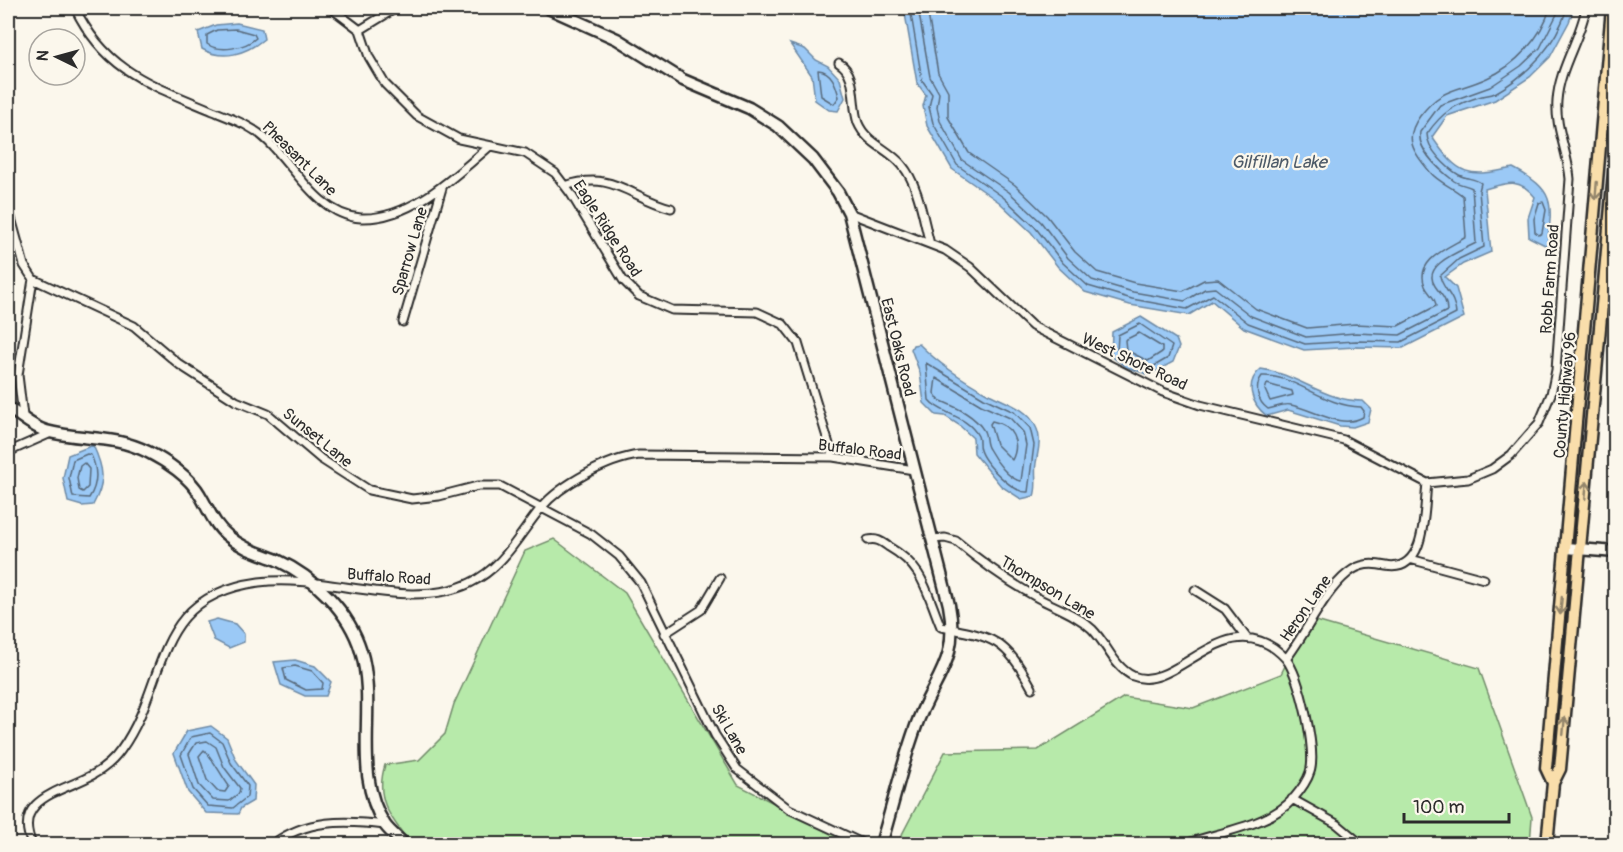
<svg xmlns="http://www.w3.org/2000/svg" width="1623" height="852" font-family="Pangolin,sans-serif">
<rect width="100%" height="100%" fill="#fbf7ec"/>
<filter id="ink" filterUnits="userSpaceOnUse"><feTurbulence type="fractalNoise" baseFrequency=".0167" numOctaves="2"/><feDisplacementMap in="SourceGraphic" scale="12" xChannelSelector="R" yChannelSelector="G"/><feConvolveMatrix kernelMatrix="1 2 1 2 8 2 1 2 1" color-interpolation-filters="sRGB"/></filter>
<g filter="url(#ink)">
<path fill="#b7eaaa" stroke="#718a6a" stroke-width="1.5" d="M554,539L625,593L738,785L855,844H411C391,818 374,800 385,765L419,760L445,734L454,704L525,551Z
M1316,621L1479,668L1532,817L1530,844H897L945,752L1038,750L1124,697L1193,708L1281,674L1299,638Z"/>
<path fill="#9bc9f6" stroke="#6e8aa5" stroke-width="1.5" d="M904,8H1574L1569,22L1550,57L1530,77L1495,100L1447,116L1432,137C1459,176 1468,178 1513,168C1555,190 1553,202 1547,246L1529,237L1528,218L1535,197C1519,177 1507,183 1485,189L1491,252L1463,264L1445,277L1456,288L1464,317L1403,348L1356,347L1304,350L1244,328L1212,301L1189,315L1130,305L1085,292L1058,267L1031,232L999,202L952,169L927,126L923,106L926,95L917,83Z
M237,23L262,29L264,39C246,54 223,61 202,49L198,32L216,25Z
M790,44L805,49L816,60L828,66L840,79L845,98L838,111L829,110L815,100L812,76Z
M1141,317L1176,339L1179,347L1173,362L1149,375L1126,367L1111,356L1112,332Z
M919,344C939,364 963,380 987,393C1004,402 1028,408 1036,427C1042,439 1038,451 1036,463C1034,474 1038,485 1034,496L1021,499L1001,486L974,453L973,438L959,425L945,416L936,415L924,403L920,373L911,349L913,345Z
M1261,369C1298,374 1326,402 1363,401L1371,409L1368,422L1353,427L1340,426L1288,410L1267,416C1251,404 1244,383 1261,369Z
M93,445C104,469 106,481 93,505L82,506L68,502L63,478L68,455Z
M217,619L235,624L244,634V642L229,648L214,640L207,622Z
M295,660L315,666L331,682L326,696H305L281,685L274,662Z
M211,726L227,738L236,760L254,785L253,801L241,808L238,814L206,813L188,792L174,753L187,731Z"/>
<g fill="none" stroke-linecap="round" stroke-linejoin="round">
<path stroke="#586a7c" stroke-width="1.5" d="M910,8L922,80L932,94L929,107L933,123L957,165L1003,197L1035,227L1063,263L1088,286L1132,299L1187,309L1213,295L1248,323L1305,344L1356,341L1401,342L1456,314C1455,295 1442,289 1440,276L1459,259L1484,247L1479,191L1481,183C1475,178 1466,179 1459,175C1447,168 1427,149 1427,134C1442,112 1455,104 1482,96C1486,95 1491,95 1495,93C1529,74 1556,45 1567,8
M918,8L930,77L939,93L937,107L940,121L962,160L1009,192L1041,222L1068,258L1092,280L1133,292L1185,301L1205,289L1215,288L1251,316L1306,337L1356,333L1400,335L1447,311C1447,299 1441,295 1435,286C1420,264 1464,250 1476,243L1472,188C1467,185 1460,185 1454,181C1441,171 1417,150 1420,132L1440,105L1490,87L1521,66L1540,48L1560,8
M927,8L938,73L948,91V117L969,153L1015,185L1047,216L1075,252L1097,272L1135,283L1183,291L1204,280L1218,279L1256,309L1307,328L1355,324L1398,326L1436,306C1436,297 1428,294 1425,286C1414,260 1450,247 1466,237L1463,196C1453,187 1439,183 1430,172C1413,151 1403,139 1420,116C1443,86 1457,92 1487,78C1515,66 1542,37 1550,8
M236,29L254,34L256,38C245,48 220,53 207,44V35L217,30Z
M818,70C832,71 836,85 839,97L834,104L821,96Z
M1543,202L1546,210L1542,233L1539,235L1535,232L1534,219L1539,203Z
M1140,324L1172,346L1168,358L1149,369L1129,362L1117,352L1118,335Z
M1139,333L1162,347V352L1148,361L1126,350L1125,340Z
M926,363L984,398L1014,412L1030,428L1034,445L1028,492C1014,494 984,463 980,450C978,445 980,440 978,436C967,415 940,414 929,400Z
M1262,376C1295,374 1322,406 1361,407L1364,411L1363,417C1341,430 1313,409 1291,405C1284,403 1275,408 1268,409C1257,401 1254,387 1262,376Z
M936,378L981,405L1010,418L1023,432L1026,445L1021,481C1009,480 995,460 989,449C985,444 987,437 984,431C974,414 955,407 939,400L934,393Z
M1267,384L1292,391L1293,395L1270,401L1265,390Z
M992,421C1012,425 1021,442 1012,460L996,444L990,424Z
M87,454L91,455C98,470 98,484 89,498L73,497L69,478L73,460Z
M84,463L89,469L88,487L83,492L79,490L77,478L80,466Z
M295,666L312,671L323,683L322,689L306,690L286,680L283,668Z
M210,733L222,742L231,763L248,786L247,797L233,808L208,806L193,789L181,755L191,737Z
M207,741L216,747L224,767L240,788L239,793L229,801L213,800L199,785L189,754L196,743Z
M204,750C211,755 222,777 229,786L225,792L217,791L207,780L199,756Z"/>
<g stroke="#2b2b2b" stroke-width="11">
<path id="street" d="M75,8C106,72 152,85 213,111C233,119 253,126 269,142C295,168 320,216 361,218C411,220 456,175 490,146
M331,8L360,30L369,57L385,84L417,116L459,139L525,153L555,173L571,194L623,280L639,296L672,310L757,312L783,324L798,343L833,457
M360,30L396,8
M839,63C858,74 851,104 858,123C866,143 889,149 902,165C919,185 923,219 930,244
M565,186C613,170 629,197 671,208
M8,207L24,265L33,279L18,375L23,416
M849,213L945,250L970,267L1032,326L1163,392L1200,405L1344,440L1427,483L1468,479L1492,469L1511,455L1539,423L1551,394L1556,370L1570,179C1568,152 1555,128 1557,101C1559,68 1580,40 1586,8
M33,279L134,326L180,365L236,401L268,414L321,459L369,490L412,499L439,496L478,486H500L591,534L619,556L641,583L715,735L737,769L789,809L864,844
M403,322L442,188
M8,452L51,433
M932,539L945,538L956,541C981,562 1009,582 1038,598C1057,608 1076,614 1092,629C1108,645 1113,666 1133,676C1171,692 1211,624 1260,641C1269,644 1279,651 1286,659C1300,676 1317,752 1310,772C1307,782 1299,792 1293,799C1268,826 1219,832 1185,844
M868,540C877,538 882,542 889,547C924,567 926,591 941,627C995,637 1005,639 1032,688
M1410,559L1484,579
M1195,590L1225,609L1247,638
M664,634L701,610L720,578
M1286,659C1306,634 1323,593 1348,573C1360,563 1372,563 1386,566C1427,574 1424,508 1427,483
M1292,799L1337,824L1361,844
M32,844C11,797 66,791 94,774C105,768 114,760 121,750C170,682 149,597 259,582C324,573 410,612 470,583C504,567 518,536 541,508C561,484 608,459 639,455L833,457L914,470
M273,844C306,819 345,820 385,825
M582,844H583"/>
</g>
<g stroke="#2b2b2b" stroke-width="15">
<path id="secondary" d="M548,8L617,39L683,80L749,108L778,126L813,159L838,192L849,213L949,605C960,662 933,678 916,726C902,764 893,805 881,844
M8,408C20,415 32,427 46,431C82,441 111,434 148,452C166,461 190,477 200,495C209,510 214,525 228,536C243,549 260,553 277,560C314,577 349,611 361,651C378,707 351,773 385,825C390,832 398,838 404,844
M1566,548L1616,552"/>
</g>
<g stroke="#2b2b2b" stroke-width="15">
<path id="primary" d="M1553,783L1546,768L1612,8
M1547,844L1553,783L1560,769L1616,151"/>
</g>
<use href="#street" stroke="#fbf7ec" stroke-width="7"/>
<use href="#secondary" stroke="#fbf7ec" stroke-width="10"/>
<use href="#primary" stroke="#f9deab" stroke-width="10"/>
</g>
<defs><path id="oneway-shaft" d="M-6 0H5M1.5-3L5.5 0L1.5 3" fill="none" stroke-width="1.6" stroke-linecap="round" stroke-linejoin="round" transform="scale(1.5)"/></defs>
<g stroke="#92846b">
<use href="#oneway-shaft" transform="translate(1596 191) rotate(95)"/>
<use href="#oneway-shaft" transform="translate(1586 490) rotate(-85)"/>
<use href="#oneway-shaft" transform="translate(1561 606) rotate(95)"/>
<use href="#oneway-shaft" transform="translate(1564 726) rotate(-85)"/>
</g>
</g>
<g text-anchor="middle" stroke-width="4.5" stroke-linejoin="round" paint-order="stroke">
<g font-size="16" fill="#2b2b2b" stroke="#fbf7ec">
<text transform="translate(300 158) rotate(45)" y="6">Pheasant Lane</text>
<text transform="translate(608 228) rotate(57)" y="6">Eagle Ridge Road</text>
<text transform="translate(409 251) rotate(-74)" y="6">Sparrow Lane</text>
<text transform="translate(1549 279) rotate(-86)" y="6">Robb Farm Road</text>
<text transform="translate(899 347) rotate(76)" y="6">East Oaks Road</text>
<text transform="translate(1135 361) rotate(25)" y="6">West Shore Road</text>
<text transform="translate(1564 395) rotate(-85)" y="6">County Highway 96</text>
<text transform="translate(318 437) rotate(39)" y="6">Sunset Lane</text>
<text transform="translate(860 449) rotate(7)" y="6">Buffalo Road</text>
<text transform="translate(389 576) rotate(4)" y="6">Buffalo Road</text>
<text transform="translate(1048 587) rotate(31)" y="6">Thompson Lane</text>
<text transform="translate(1305 608) rotate(-55)" y="6">Heron Lane</text>
<text transform="translate(730 729) rotate(60)" y="6">Ski Lane</text>
</g>
<g font-size="18" font-style="italic" fill="#4d5a68" stroke="#fbf7ec">
<text x="1279" y="168">Gilfillan Lake</text>
</g>
</g>
<rect width="1623" height="852" fill="none" stroke="#fbf7ec" stroke-width="30"/>
<rect x="15" y="15" width="1593" height="822" fill="none" stroke="#2b2b2b" stroke-width="2" filter="url(#ink)"/>
<g transform="translate(57 57) rotate(275)"><circle r="28" fill="#fbf7ec" stroke="#a8a59f" stroke-width="1.5"/>
<path d="M0-4.5L10 22L0 15L-10 22Z" fill="#2b2b2b"/>
<text y="-9" font-size="16" font-weight="bold" text-anchor="middle" fill="#2b2b2b">N</text>
</g>
<path d="M1404 813v9h105v-9" fill="none" stroke="#2b2b2b" stroke-width="3"/>
<text x="1413" y="813" font-size="18" fill="#2b2b2b" stroke="#fbf7ec" stroke-width="4.5" paint-order="stroke">100 m</text>
</svg>
